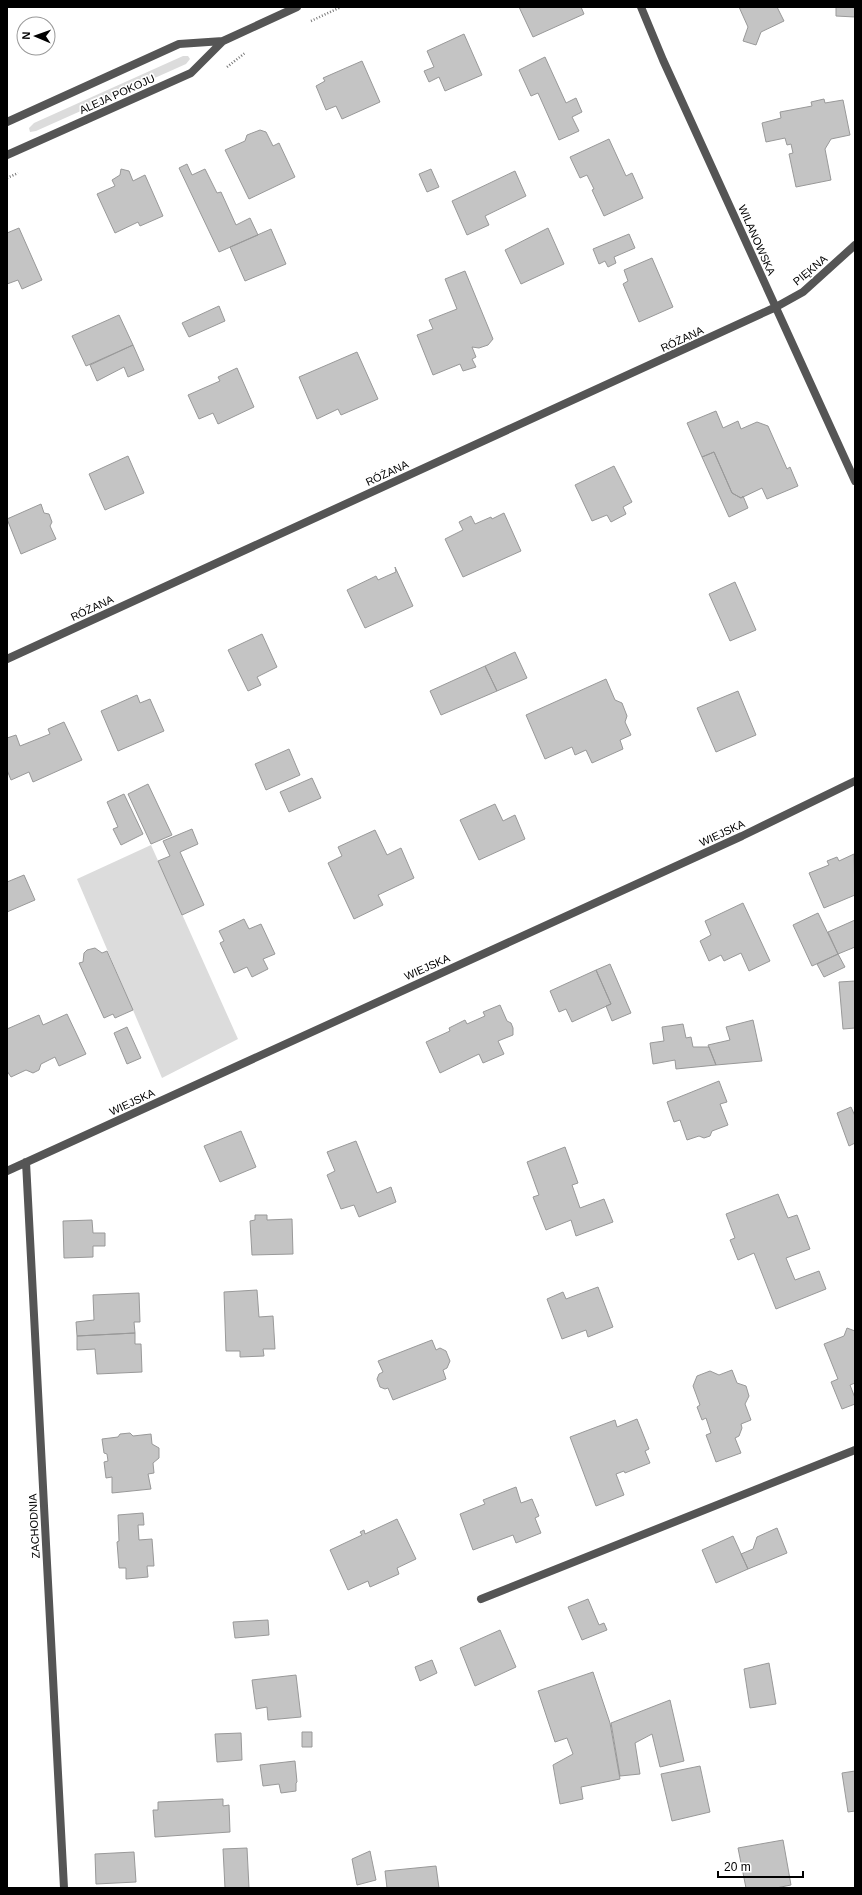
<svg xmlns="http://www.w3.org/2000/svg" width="862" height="1895" font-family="Arial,sans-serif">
<rect width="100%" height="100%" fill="#fff"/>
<path fill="#dcdcdc" d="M183,56H188L190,59L186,64L36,131L30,132L29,128L34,123Z
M151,845L238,1039L162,1078L77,879Z"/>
<path fill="#c4c4c4" stroke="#999" d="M519,7H581L584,14L533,37Z
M739,7H777L784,21L761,32L756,45L743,41L748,27Z
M836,7H855V17L836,16Z
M464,34L482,75L445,91L439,77L429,82L424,71L434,67L427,51Z
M545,57L566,103L576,98L582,112L572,117L579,131L559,140L538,93L531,96L519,70Z
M362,61L380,102L342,119L336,106L326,110L316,86L325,81L323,78Z
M824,99L825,103L843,100L850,135L831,139L825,149L831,180L796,187L789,154L793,153L791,144L787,145L785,138L766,142L762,123L781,118L780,112L812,106L811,102Z
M260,130L266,132L273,146L279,143L295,177L249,199L225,150L245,141L247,135Z
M609,139L626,176L632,173L643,198L604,216L592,190L594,189L587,175L580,178L570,157Z
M187,164L192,175L205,169L217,193L221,192L236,225L250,218L258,235L219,252L179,168Z
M121,169L129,171L133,181L145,175L163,216L140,226L138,222L115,233L97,194L115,186L112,180L120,175Z
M431,169L439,187L427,192L419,174Z
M515,171L526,196L485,216L489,225L467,235L452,201Z
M19,228L42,280L22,289L18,280L7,284V233Z
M548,228L564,264L521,284L505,250Z
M271,229L286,264L245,281L230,247Z
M629,234L635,248L614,257L616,263L608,267L605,261L599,264L593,249Z
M652,258L673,307L639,322L623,284L628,281L624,270Z
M465,271L493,339L488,345L479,348L472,347L476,357L472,359L476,367L463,371L460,364L433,375L417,335L433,329L429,320L457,309L445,279Z
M219,306L225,321L189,337L182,323Z
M119,315L133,345L86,366L72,336Z
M133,345L144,370L128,377L124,367L97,381L90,365Z
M357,352L378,399L341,415L338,409L317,419L299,377Z
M237,368L254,407L218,424L213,413L199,419L188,395L220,381L218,377Z
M716,411L723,428L738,421L741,429L757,422L768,426L787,469L790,467L798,486L767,499L762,488L741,498L732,493L714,452L702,457L687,423Z
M714,452L732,493L741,498L743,496L748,508L729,517L702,457Z
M128,456L144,493L105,510L89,474Z
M614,466L632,502L623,507L626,514L611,522L607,515L592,521L575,485Z
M41,504L44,513L49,514L52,522L50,526L56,539L21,554L7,519Z
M504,513L521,551L463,577L445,539L463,530L459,522L471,516L475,524L491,517L492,519Z
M395,567L413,606L365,628L347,590L376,576L378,580L396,572Z
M735,582L756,630L730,641L709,594Z
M262,634L277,667L257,677L261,685L248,691L228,650Z
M515,652L527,678L497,691L485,666Z
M485,666L497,691L441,715L430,691Z
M606,679L615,700L622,703L627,716L625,722L631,735L620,740L623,749L592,763L586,750L575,755L572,747L545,759L526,715Z
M738,691L756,735L716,752L697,708Z
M137,695L140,703L150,699L164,731L118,751L101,711Z
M64,722L82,760L33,782L29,772L11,780L7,770V738L16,735L20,746L50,734L48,729Z
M289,749L300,775L266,790L255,764Z
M312,778L321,798L289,812L280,792Z
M148,784L172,835L151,844L128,794Z
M124,794L143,834L121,845L113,829L118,827L107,802Z
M495,804L503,821L515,815L525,839L479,860L460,820Z
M192,829L198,844L180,852L204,905L182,915L158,861L170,856L163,841Z
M375,830L387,855L401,848L414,878L378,895L383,905L354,919L328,863L342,856L338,847Z
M854,854L855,895L824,908L809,873L829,865L827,861L837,857L839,861Z
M24,875L35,900L7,912V882Z
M743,903L770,961L749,971L741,953L724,961L721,955L709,961L700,941L711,935L705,921Z
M818,913L838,954L812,966L793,925Z
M244,919L249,929L261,924L275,954L263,959L268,969L252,977L247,967L234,973L220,943L224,941L219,931Z
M855,920V947L838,954L828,932Z
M95,948L102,953L107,951L133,1010L115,1018L113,1014L104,1018L79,963L83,962L84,953L87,950Z
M838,954L845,967L824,977L817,964Z
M610,964L631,1013L612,1021L606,1006L611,1004L596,970Z
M596,970L611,1004L572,1022L566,1009L559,1012L550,991Z
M855,981V1028L843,1029L839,982Z
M500,1005L507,1021L511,1023L513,1028V1035L498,1041L504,1054L483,1063L479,1054L440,1073L426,1042L450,1031L449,1028L465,1020L467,1024L485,1016L483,1012Z
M67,1014L86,1054L59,1066L55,1057L41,1064L39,1070L33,1073L26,1070L11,1077L7,1071V1029L39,1015L43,1025Z
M753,1020L762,1061L716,1065L708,1045L730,1040L726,1027Z
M683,1024L686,1038L691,1037L693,1047H709L716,1065L676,1069L675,1060L653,1064L650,1043L664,1041L662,1027Z
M127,1027L141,1058L127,1064L114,1033Z
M719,1081L727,1102L720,1104L728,1125L712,1131L710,1136L704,1138L699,1136L687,1140L680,1120L674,1122L667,1102Z
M851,1107L855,1116V1143L849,1146L837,1113Z
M241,1131L256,1167L220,1182L204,1146Z
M356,1141L377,1193L391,1187L396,1202L359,1217L354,1205L341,1209L327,1175L335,1171L327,1152Z
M565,1147L578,1183L572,1185L580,1208L604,1199L613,1222L576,1236L571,1220L546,1230L533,1197L539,1195L527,1162Z
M778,1194L788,1218L797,1215L810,1249L786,1258L795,1280L819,1271L826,1289L776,1309L754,1253L738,1260L730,1240L735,1238L726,1214Z
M255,1215H267V1220L292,1219L293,1254L252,1255L250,1221L255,1220Z
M92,1220L93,1233H105V1246H93V1257L64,1258L63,1221Z
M598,1287L613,1327L588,1337L586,1330L562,1339L547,1299L563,1292L566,1299Z
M257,1290L259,1317L273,1316L275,1349H263L264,1356L240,1357V1351H226L224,1292Z
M139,1293L140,1322H134L135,1333L77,1336L76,1322L94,1320L93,1295Z
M847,1328L855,1331V1383L850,1385L855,1398V1404L842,1409L831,1382L838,1379L824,1344L844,1336Z
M135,1333V1344H141L142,1372L97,1374L95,1349L77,1350V1336Z
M432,1340L436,1350L440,1348L446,1351L450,1361L447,1368L443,1370L446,1379L393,1400L388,1388L385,1389L380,1387L377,1379L379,1374L383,1372L378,1361Z
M732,1370L737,1383L746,1386L749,1396L745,1404L751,1420L741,1424L742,1428L739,1436L735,1438L741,1453L716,1462L706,1435L711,1433L706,1418L702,1420L697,1407L700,1405L693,1386L697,1376L710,1371L719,1375Z
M637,1419L649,1449L645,1451L650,1463L625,1473L624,1471L616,1474L624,1495L596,1506L570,1437L615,1420L617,1427Z
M130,1433L133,1436L151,1434L152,1444L159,1448V1458L153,1463L154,1473L148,1474L151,1489L112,1493V1477L106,1478L104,1462L108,1461L107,1454L104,1453L102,1439L118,1437L120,1434Z
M516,1487L521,1503L532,1499L539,1516L535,1518L541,1533L516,1543L513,1535L473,1550L460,1514L485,1504L483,1500Z
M143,1513L144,1525H138L139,1540L152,1539L154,1566H147L148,1577L126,1579V1568H119L117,1542L119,1541L118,1515Z
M397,1519L416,1559L397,1568L399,1574L370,1587L368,1581L348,1590L330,1550L362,1535L360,1532L364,1530L365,1534Z
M777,1528L787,1553L748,1569L741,1554L753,1549L757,1537Z
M733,1536L748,1569L716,1583L702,1550Z
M588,1599L599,1625L604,1623L607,1630L582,1640L568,1607Z
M268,1620L269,1635L235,1638L233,1622Z
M500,1630L516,1667L475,1686L460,1648Z
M432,1660L437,1673L420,1681L415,1667Z
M769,1663L776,1704L750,1708L744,1669Z
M593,1672L610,1723L620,1779L581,1787L583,1799L560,1804L553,1765L573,1754L567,1738L555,1742L538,1691Z
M296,1675L301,1717L268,1720L267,1707L256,1709L252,1680Z
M670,1700L684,1761L660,1767L652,1734L635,1743L640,1774L620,1776L611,1723Z
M302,1732H312V1747H302Z
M241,1733L242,1760L217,1762L215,1734Z
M295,1761L297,1782L296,1783V1791L281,1793L279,1784L263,1786L260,1765Z
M700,1766L710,1812L672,1821L661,1774Z
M855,1771V1811L848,1812L842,1773Z
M223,1799V1806L229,1805L230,1832L155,1837L153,1810H158V1802Z
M783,1840L791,1885L776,1888H746L738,1848Z
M247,1848L249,1888H225L223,1849Z
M370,1851L376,1880L357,1885L352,1859Z
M134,1852L136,1882L96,1884L95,1854Z
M436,1866L439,1888H387L385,1871Z"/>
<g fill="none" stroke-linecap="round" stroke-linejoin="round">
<path stroke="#777" stroke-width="2.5" stroke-dasharray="1 2" stroke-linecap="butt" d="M311,21L341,7
M227,67L245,53
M7,178L18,173"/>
<path stroke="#555" stroke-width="8" d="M641,7L663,60L855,481
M7,122L179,44L223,41L297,7
M7,155L191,73L223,41
M7,659L776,307L803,292L855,245
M26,1162L64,1888
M7,1171L742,836L855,781
M481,1599L855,1450"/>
</g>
<g text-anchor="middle" stroke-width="3.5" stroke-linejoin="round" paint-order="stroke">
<g font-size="11" fill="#000" stroke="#fff">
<text transform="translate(117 94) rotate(-24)" y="4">ALEJA POKOJU</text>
<text transform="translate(757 240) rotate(66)" y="4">WILANOWSKA</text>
<text transform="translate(810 270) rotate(-40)" y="4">PIĘKNA</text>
<text transform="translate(682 339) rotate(-25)" y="4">RÓŻANA</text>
<text transform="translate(387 473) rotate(-25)" y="4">RÓŻANA</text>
<text transform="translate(92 608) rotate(-25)" y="4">RÓŻANA</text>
<text transform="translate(722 833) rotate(-25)" y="4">WIEJSKA</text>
<text transform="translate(427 967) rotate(-24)" y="4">WIEJSKA</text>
<text transform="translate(132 1102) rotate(-25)" y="4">WIEJSKA</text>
<text transform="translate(34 1526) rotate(-93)" y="4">ZACHODNIA</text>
</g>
</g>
<rect width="862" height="1895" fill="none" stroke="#000000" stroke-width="16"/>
<g transform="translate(36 36) rotate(272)"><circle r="19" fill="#ffffff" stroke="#999999"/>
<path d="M0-3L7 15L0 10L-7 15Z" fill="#000000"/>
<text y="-6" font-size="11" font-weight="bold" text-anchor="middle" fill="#000000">N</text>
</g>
<path d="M718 1871v6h85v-6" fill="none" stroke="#000000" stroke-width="2"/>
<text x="724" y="1871" font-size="12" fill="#000000" stroke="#ffffff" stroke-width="3" paint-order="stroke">20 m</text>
</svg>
